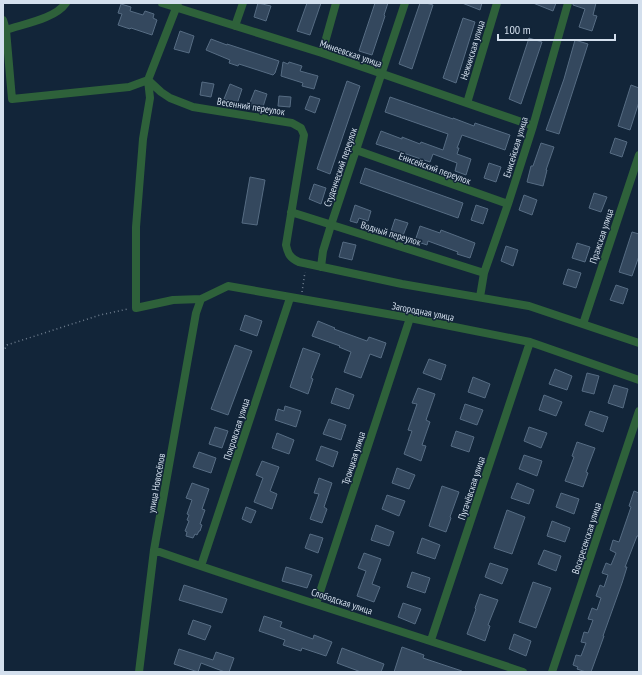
<svg xmlns="http://www.w3.org/2000/svg" width="642" height="675" font-family="'PT Sans Narrow',sans-serif">
<rect width="100%" height="100%" fill="#122539"/>
<path fill="#34485e" stroke="#566c83" d="M258,3L271,6L266,21L254,17Z
M307,3H321L310,35L297,31Z
M375,3H388L384,15L385,16L372,55L359,51Z
M420,3H426L433,5L412,69L399,64Z
M462,3H482L480,10Z
M533,3H556L553,11Z
M573,3H596L593,15L597,16L592,31L579,27L585,9L573,5Z
M121,4L131,7L130,11L143,15L145,11L154,14L153,18L157,20L152,35L131,28L130,29L118,25L122,14L118,13Z
M463,18L475,22L456,83L443,78Z
M180,31L194,36L189,53L174,49Z
M529,38L542,42L521,104L509,99Z
M211,39L227,45V44L279,61L275,73L273,75L239,64L238,66L229,63L230,60L206,50Z
M575,40L588,44L559,134L546,130L564,79Z
M283,62L288,64L289,62L302,66L300,71L318,76L314,89L302,86L303,83L281,76Z
M347,81L360,86L330,174L317,169Z
M202,82L214,84L211,97L200,95Z
M230,84L242,89L237,104L224,99Z
M631,85L639,88V102L630,130L618,126Z
M255,90L267,94L262,110L249,105Z
M279,96L291,97L290,107L278,106Z
M310,96L320,99L315,113L305,109Z
M390,97L453,119V118L474,126L475,123L510,135L505,150L462,135L457,148H459L457,154L471,159L466,175L455,171L457,163L433,154L430,162L376,144L381,131L402,139V137L420,144L421,142L443,150L448,134L385,112Z
M615,138L627,142L622,157L610,153Z
M541,143L554,147L546,170H547L543,186L527,182L531,166H533Z
M489,163L501,167L496,182L484,178Z
M365,168L463,203L458,218L360,183Z
M250,177L265,180L257,225L242,223Z
M314,184L326,188L321,204L309,199Z
M594,193L607,197L601,212L589,208Z
M524,195L537,200L532,215L519,210Z
M355,205L371,211L368,221L359,218L357,223L350,221Z
M476,205L488,209L483,224L471,220Z
M395,219L408,223L402,238L390,234Z
M420,226L440,233L441,230L475,243L470,258L457,254L458,252L428,241L427,245L415,241Z
M632,232L639,234V256L632,276L619,272Z
M343,242L356,245L352,260L339,257Z
M577,243L590,247L585,262L572,258Z
M506,246L518,250L513,266L501,261Z
M568,269L581,273L576,288L563,284Z
M616,285L628,289L623,304L610,300Z
M245,315L262,321L257,336L240,330Z
M318,321L335,328L334,329L367,341L369,337L386,343L381,358L370,354L361,378L344,372L351,352L339,347L340,346L312,336Z
M235,345L252,351L228,415L211,409Z
M303,348L320,354L311,378L313,379L308,394L290,387Z
M429,359L446,365L441,380L423,373Z
M555,369L572,376L567,390L549,384Z
M587,373L599,376L594,394L582,391Z
M473,377L490,384L485,398L468,392Z
M614,385L628,389L623,408L608,403Z
M336,388L354,395L349,409L331,403Z
M418,388L435,394L426,420L430,422L422,445L426,446L421,461L404,454L412,431L408,430L417,404L412,403Z
M544,395L562,402L556,416L539,410Z
M465,404L483,410L477,425L460,419Z
M285,406L301,411L296,427L275,420L278,409L284,411Z
M590,411L608,417L603,432L585,425Z
M329,419L346,425L341,440L323,434Z
M215,427L228,431L222,448L209,444Z
M529,427L547,433L541,448L524,441Z
M456,431L474,437L469,452L451,446Z
M277,433L294,440L289,454L272,448Z
M577,442L595,448L586,472L588,473L583,487L565,481L574,457L572,456Z
M321,446L338,452L333,467L316,460Z
M199,452L216,458L211,473L193,467Z
M524,455L542,461L537,476L519,469Z
M262,461L279,467L270,491L277,494L272,509L254,502L263,478L256,475Z
M397,468L415,475L409,489L392,483Z
M319,478L332,483L324,507L327,509L322,523L310,519L319,494L314,493Z
M192,483L209,489L202,509L205,510L200,524L202,525L200,531H199L197,535L195,534L193,538L186,536L187,532L185,531L189,521L187,520L189,515L187,514L192,500L186,498Z
M517,483L534,490L529,504L511,498Z
M442,486L459,492L450,517L451,518L446,532L429,526Z
M634,491L639,493V536H637L625,567H627L622,583L603,636H604L591,672H586L577,669L578,667L573,665L576,655L581,656L586,643L581,642L584,632L588,633L593,620L588,619L592,608L597,610L601,598L596,596L600,585L604,587L608,575L602,573L606,563L611,565L616,553L610,550L613,540L619,542L631,507L629,506Z
M561,493L579,499L574,514L556,507Z
M387,495L405,501L399,516L382,509Z
M246,507L256,511L251,523L242,519Z
M507,510L525,517L512,554L494,548Z
M552,521L570,528L565,542L547,536Z
M376,525L394,532L389,546L371,540Z
M310,534L323,538L318,553L305,548Z
M422,538L440,545L435,559L417,553Z
M544,550L561,556L556,571L538,564Z
M364,553L381,559L372,584L380,587L374,602L357,596L366,571L358,568Z
M490,563L508,569L502,584L485,577Z
M286,567L312,575L307,588L282,581Z
M412,572L430,578L425,593L407,587Z
M533,582L551,588L536,628L519,622Z
M184,585L227,599L222,613L179,600Z
M480,594L498,600L488,625L490,626L485,641L467,634L476,609L475,608Z
M403,603L421,609L415,624L398,617Z
M264,616L282,622L280,627L313,639L314,635L332,642L326,656L302,648L301,651L283,645L285,640L259,631Z
M193,620L211,626L205,640L188,634Z
M514,634L531,641L526,656L509,649Z
M402,647L424,655L423,658L462,671V672H394Z
M342,648L384,664L381,672H361L337,663Z
M179,649L213,660L216,652L234,658L229,672H225L201,663L198,672L174,664Z"/>
<g fill="none" stroke-linecap="round" stroke-linejoin="round">
<path stroke="#6f7e8f" stroke-width="1.5" stroke-dasharray="1 3" stroke-linecap="butt" d="M302,292L305,272
M3,352L7,345L100,315L128,309"/>
<path stroke="#2e613a" stroke-width="8" d="M162,3L322,53L533,126
M178,3L148,80L150,98L143,139L136,227V308L173,300L201,299L228,286L410,318L530,342L639,380
M3,20L6,30L12,99L129,87L148,80
M235,26L243,3
M6,30C23,24 55,19 66,3
M322,53L336,3
M148,80L161,92L170,98L193,107L292,123L301,128L304,135L286,245C288,254 290,258 299,262L402,284L529,306L639,343
M467,103L497,3
M356,150L508,204
M291,212L484,273
M321,267L323,251L331,225L405,3
M480,297L484,273L508,204L533,126L568,3
M583,324L639,155
M154,550C276,593 401,630 523,672
M201,566L290,298
M316,604L410,318
M431,640L530,342
M139,672L154,550L196,313L201,299
M552,672L639,411"/>
</g>
<g text-anchor="middle" stroke-width="3" stroke-linejoin="round" paint-order="stroke">
<g font-size="10" fill="#d3dfed" stroke="#122539">
<text transform="translate(472 50) rotate(-73)" y="4">Нежинская улица</text>
<text transform="translate(351 53) rotate(19)" y="4">Минеевская улица</text>
<text transform="translate(251 106) rotate(9)" y="4">Весенний переулок</text>
<text transform="translate(515 147) rotate(-73)" y="4">Енисейская улица</text>
<text transform="translate(340 167) rotate(-71)" y="4">Студенческий переулок</text>
<text transform="translate(435 168) rotate(20)" y="4">Енисейский переулок</text>
<text transform="translate(391 233) rotate(17)" y="4">Водный переулок</text>
<text transform="translate(601 236) rotate(-72)" y="4">Пражская улица</text>
<text transform="translate(423 311) rotate(11)" y="4">Загородная улица</text>
<text transform="translate(236 429) rotate(-72)" y="4">Покровская улица</text>
<text transform="translate(353 458) rotate(-72)" y="4">Троицкая улица</text>
<text transform="translate(156 483) rotate(-80)" y="4">улица Новосёлов</text>
<text transform="translate(471 488) rotate(-72)" y="4">Пугачёвская улица</text>
<text transform="translate(586 538) rotate(-72)" y="4">Воскресенская улица</text>
<text transform="translate(342 601) rotate(18)" y="4">Слободская улица</text>
</g>
</g>
<rect width="642" height="675" fill="none" stroke="#d3dfed" stroke-width="8"/>
<path d="M498 34v6h117v-6" fill="none" stroke="#d3dfed" stroke-width="2"/>
<text x="504" y="34" font-size="12" fill="#d3dfed" stroke="#122539" stroke-width="3" paint-order="stroke">100 m</text>
</svg>
